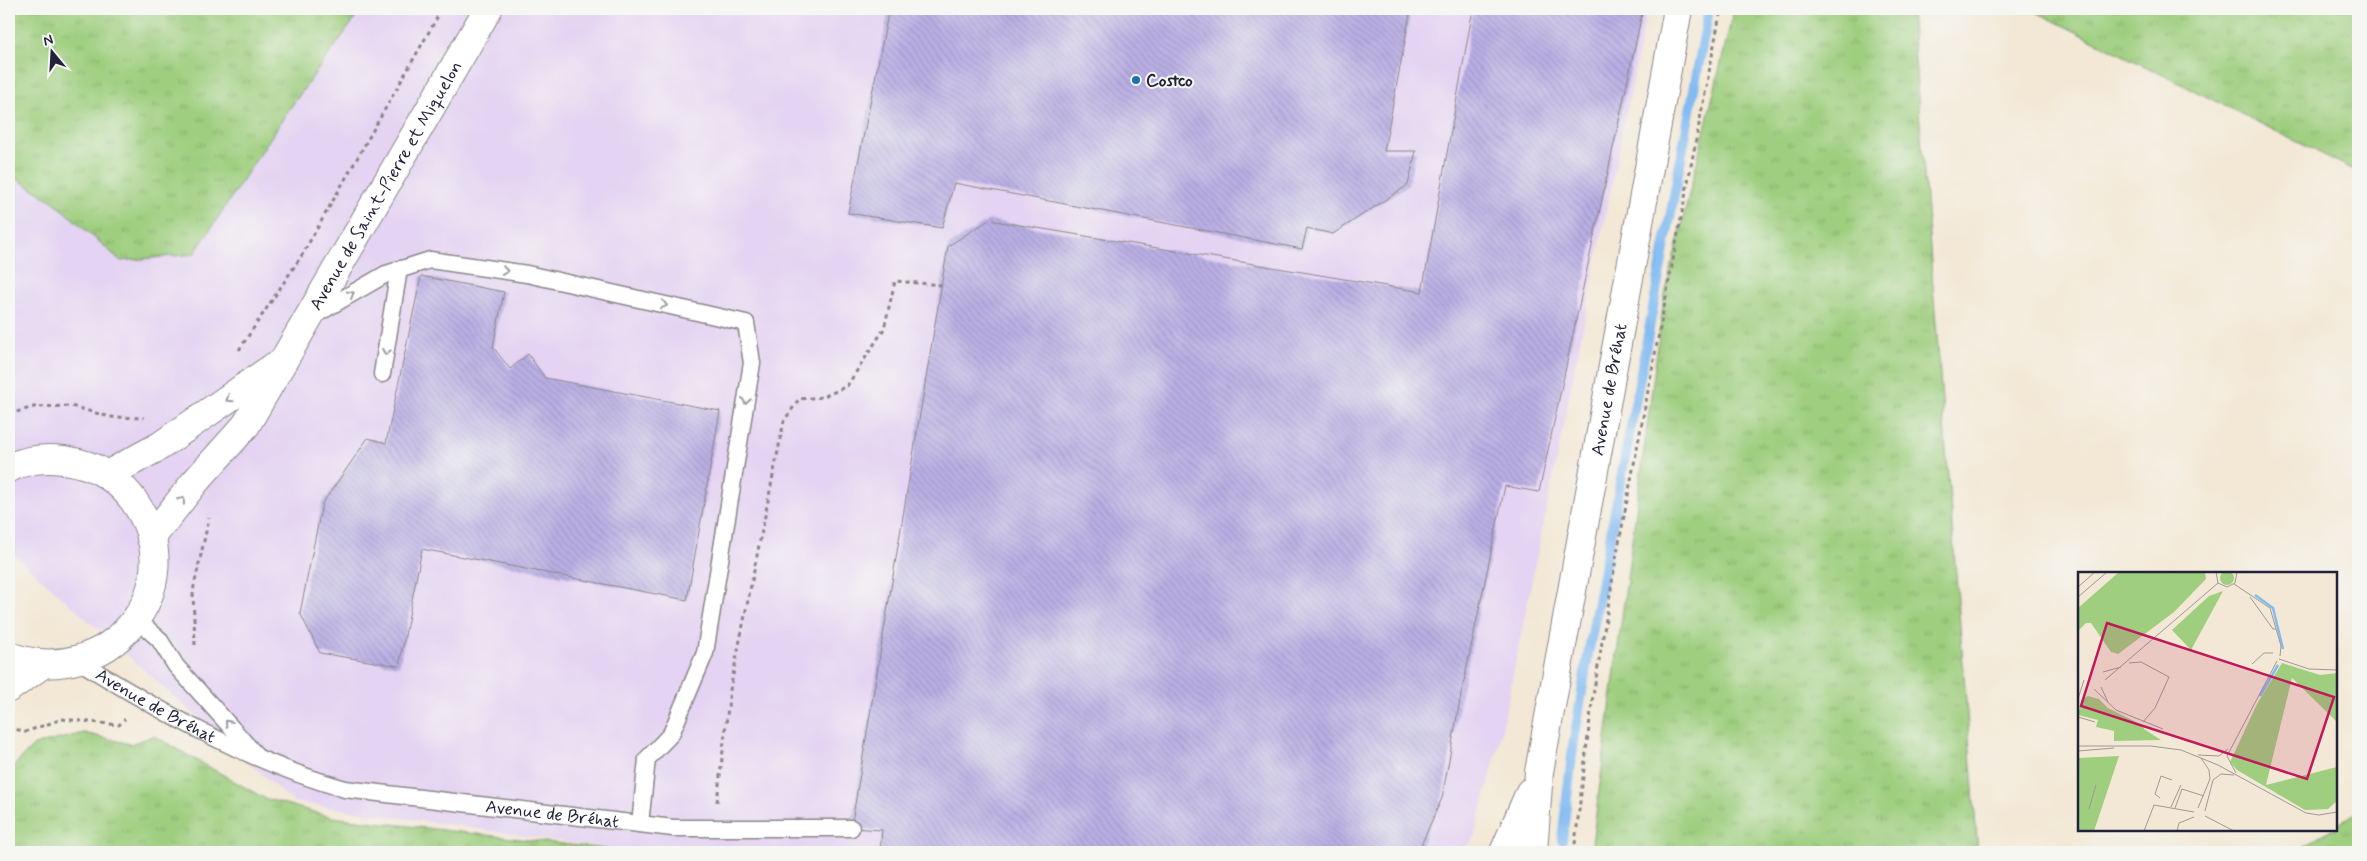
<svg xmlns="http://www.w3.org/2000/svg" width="2367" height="861" font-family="Mynerve,sans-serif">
<defs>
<pattern id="grass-tufts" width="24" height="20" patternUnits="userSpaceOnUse" patternTransform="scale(1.25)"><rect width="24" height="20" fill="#9ece7e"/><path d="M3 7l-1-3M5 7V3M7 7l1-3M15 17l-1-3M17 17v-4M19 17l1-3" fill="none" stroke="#88b16e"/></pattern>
<pattern id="building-back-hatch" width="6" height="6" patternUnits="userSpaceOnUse" patternTransform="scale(1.25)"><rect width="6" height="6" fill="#b9afe4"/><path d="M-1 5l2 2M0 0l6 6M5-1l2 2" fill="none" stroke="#9f96c4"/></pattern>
</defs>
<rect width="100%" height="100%" fill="#f6f6f2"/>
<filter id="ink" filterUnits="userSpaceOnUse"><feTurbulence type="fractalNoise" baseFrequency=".02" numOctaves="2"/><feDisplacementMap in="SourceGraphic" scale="10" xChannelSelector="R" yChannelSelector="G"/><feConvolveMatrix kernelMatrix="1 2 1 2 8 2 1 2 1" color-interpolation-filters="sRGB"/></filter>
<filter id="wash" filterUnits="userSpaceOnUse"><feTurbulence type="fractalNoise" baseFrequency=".0096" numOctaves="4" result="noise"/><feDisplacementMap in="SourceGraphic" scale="20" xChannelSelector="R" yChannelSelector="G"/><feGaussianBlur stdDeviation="1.12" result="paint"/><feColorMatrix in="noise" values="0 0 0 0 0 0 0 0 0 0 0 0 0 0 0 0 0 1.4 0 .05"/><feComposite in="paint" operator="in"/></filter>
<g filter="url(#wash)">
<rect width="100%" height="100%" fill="#f3e8d5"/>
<path fill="#e4d3f2" d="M9,9H1647L1499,744L1473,840L1459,852H634L293,802L12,553L9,569Z"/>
<path fill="url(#grass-tufts)" stroke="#60785c" d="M9,9H362L290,108L194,254L121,261L54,202L9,174Z
M1734,9H1911L1978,852H1591L1664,298Z
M2030,9H2358V172Z
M84,733L130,744L154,736L264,798L331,817L632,852H9V771L34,745Z
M2358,811V852H2295L2330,830H2336V826Z"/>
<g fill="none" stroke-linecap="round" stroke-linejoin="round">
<path stroke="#82bbf2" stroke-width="10" d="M1562,840L1573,747L1588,655L1709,9"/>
</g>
<g id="blocks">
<path fill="url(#building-back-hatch)" d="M889,9H1411L1384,151H1416L1408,185L1333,234L1307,228L1302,249L954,183L942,228L848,213Z
M1473,9H1643L1539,492L1505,486L1461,695L1442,798L1418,852H880L882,830L851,828L948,246L989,220L1422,292Z
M421,276L504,292L493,347L510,369L528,354L545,378L720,411L687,600L422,549L399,666L320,653L300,613L322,504L368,438L386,443Z"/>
</g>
</g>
<g filter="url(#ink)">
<use href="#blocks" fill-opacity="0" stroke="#8a8588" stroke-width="1"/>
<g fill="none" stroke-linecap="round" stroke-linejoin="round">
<g stroke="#8a8588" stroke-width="19">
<g id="lane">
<path d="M313,316L386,274L430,260L527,274L746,323L752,363L705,653L671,734L647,759L640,824"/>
<path d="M382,374L399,269"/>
<path d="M136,619L159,639L176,666L254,753"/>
<path id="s1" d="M79,661C162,713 250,762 345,789L673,828H851"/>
</g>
</g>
<g stroke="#8a8588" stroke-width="30">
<g id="street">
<path d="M9,468C31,457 55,457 79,463C101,468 121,483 134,501C196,588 107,692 9,656"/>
<path d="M107,475L160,446L275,366"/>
<path id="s2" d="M151,538L195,482L246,425L488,9"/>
<path d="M9,688L43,664"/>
<path d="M1504,852L1530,792"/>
<path id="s3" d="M1533,852L1539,772L1678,9"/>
</g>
</g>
<path stroke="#8a8588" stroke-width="3" stroke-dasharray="4 4" stroke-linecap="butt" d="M239,350L302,255L442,9
M9,414L34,407L71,406L110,417L144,418
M195,645L193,591L209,518
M9,727L25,732L62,719L119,725L125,719
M717,802L730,690L784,421L799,399L823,397L847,386L884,329L895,281L941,285
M1574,852L1592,702L1617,553L1721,9"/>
<use href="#lane" stroke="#fff" stroke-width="16"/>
<use href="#street" stroke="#fff" stroke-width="28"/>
</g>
<defs><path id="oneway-chevron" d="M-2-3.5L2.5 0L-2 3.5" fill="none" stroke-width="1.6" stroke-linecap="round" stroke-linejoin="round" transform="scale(1.25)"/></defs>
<g stroke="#9c9ca7">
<use href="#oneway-chevron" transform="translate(505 271) rotate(8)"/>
<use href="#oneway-chevron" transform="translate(351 294) rotate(-30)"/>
<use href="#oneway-chevron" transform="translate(664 305) rotate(13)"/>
<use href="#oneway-chevron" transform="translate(386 352) rotate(100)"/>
<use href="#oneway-chevron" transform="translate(229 399) rotate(145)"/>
<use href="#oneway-chevron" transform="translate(746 401) rotate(99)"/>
<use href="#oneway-chevron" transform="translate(182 500) rotate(-52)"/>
<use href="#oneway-chevron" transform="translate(228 723) rotate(-132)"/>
</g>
</g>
<circle fill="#1f6fb2" stroke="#f6f6f2" stroke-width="2" cx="1136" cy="80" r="5"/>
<g text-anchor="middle" stroke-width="4" stroke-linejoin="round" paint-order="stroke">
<g font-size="18" font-weight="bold" fill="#22223b" stroke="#f6f6f2" text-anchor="start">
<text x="1146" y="86">Costco</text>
</g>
<g font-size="18" fill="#22223b" stroke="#f6f6f2">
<text dy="6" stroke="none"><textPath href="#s2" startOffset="425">Avenue de Saint-Pierre et Miquelon</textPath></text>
<text dy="6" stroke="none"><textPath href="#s3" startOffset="469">Avenue de Bréhat</textPath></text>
<text dy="6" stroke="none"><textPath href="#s1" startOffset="89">Avenue de Bréhat</textPath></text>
<text dy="6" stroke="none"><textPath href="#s1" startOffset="505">Avenue de Bréhat</textPath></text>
</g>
</g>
<g transform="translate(2078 572)">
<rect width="259" height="259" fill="#f3e8d5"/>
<path d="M142 6a7 7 0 1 1 14 0a7 7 0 1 1-14 0ZM41,0H127L128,7L96,40L40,82L33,80L13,51H8L0,59V36ZM145,19L113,78L94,58L131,24ZM204,91L242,103L259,101V150L214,106L188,213L259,195V229L250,237L227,238L159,198L152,190L179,132ZM10,124L21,127L30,136L64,153L66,157L83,168L36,169V159L18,155L20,148L0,143L4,127Z" fill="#9ece7e"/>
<path d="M41,184L16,259H0V186Z" fill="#9ece7e"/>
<path fill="none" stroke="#82bbf2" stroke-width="2.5" d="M177,23L195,36L205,77M182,124L200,93"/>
<path fill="none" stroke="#9f9997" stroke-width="1" d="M138,0L140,11L149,15L157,11L159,0M156,12L192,36L203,74L202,84M0,15L17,0M0,25L29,0M172,25L195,57H198M201,87L231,97L259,98M51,91L63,90L91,105L77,136L65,150M174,92L186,81H195M25,100L43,95M27,108L140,11M23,115L30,130M16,117L38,138L85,157M0,127L6,108M0,145L17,150M0,174H73L103,178L140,193L228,241L241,243L259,240M0,179L36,176M120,183L141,184L150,177M158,201L149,184L199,89M82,226L77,222L83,204L94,208M93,235L103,213M97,236L104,217L126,224M120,236L132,207L131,198L123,186M11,237L18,213M127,239L135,208L143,202L156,203M127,244L156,259M66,259L76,233L116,240M99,259L101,251L116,245"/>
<path fill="#c2185b" fill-opacity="0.15" stroke="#c2185b" stroke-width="2.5" d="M29,51L256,125L229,207L3,134Z"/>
<rect width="259" height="259" fill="none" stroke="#22223b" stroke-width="2.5"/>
</g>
<rect width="2367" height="861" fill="none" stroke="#f6f6f2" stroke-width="30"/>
<g transform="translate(52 52) rotate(342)" stroke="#f6f6f2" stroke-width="4" paint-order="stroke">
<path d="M0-4L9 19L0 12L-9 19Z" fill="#22223b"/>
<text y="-8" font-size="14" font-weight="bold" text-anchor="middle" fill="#22223b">N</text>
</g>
</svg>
